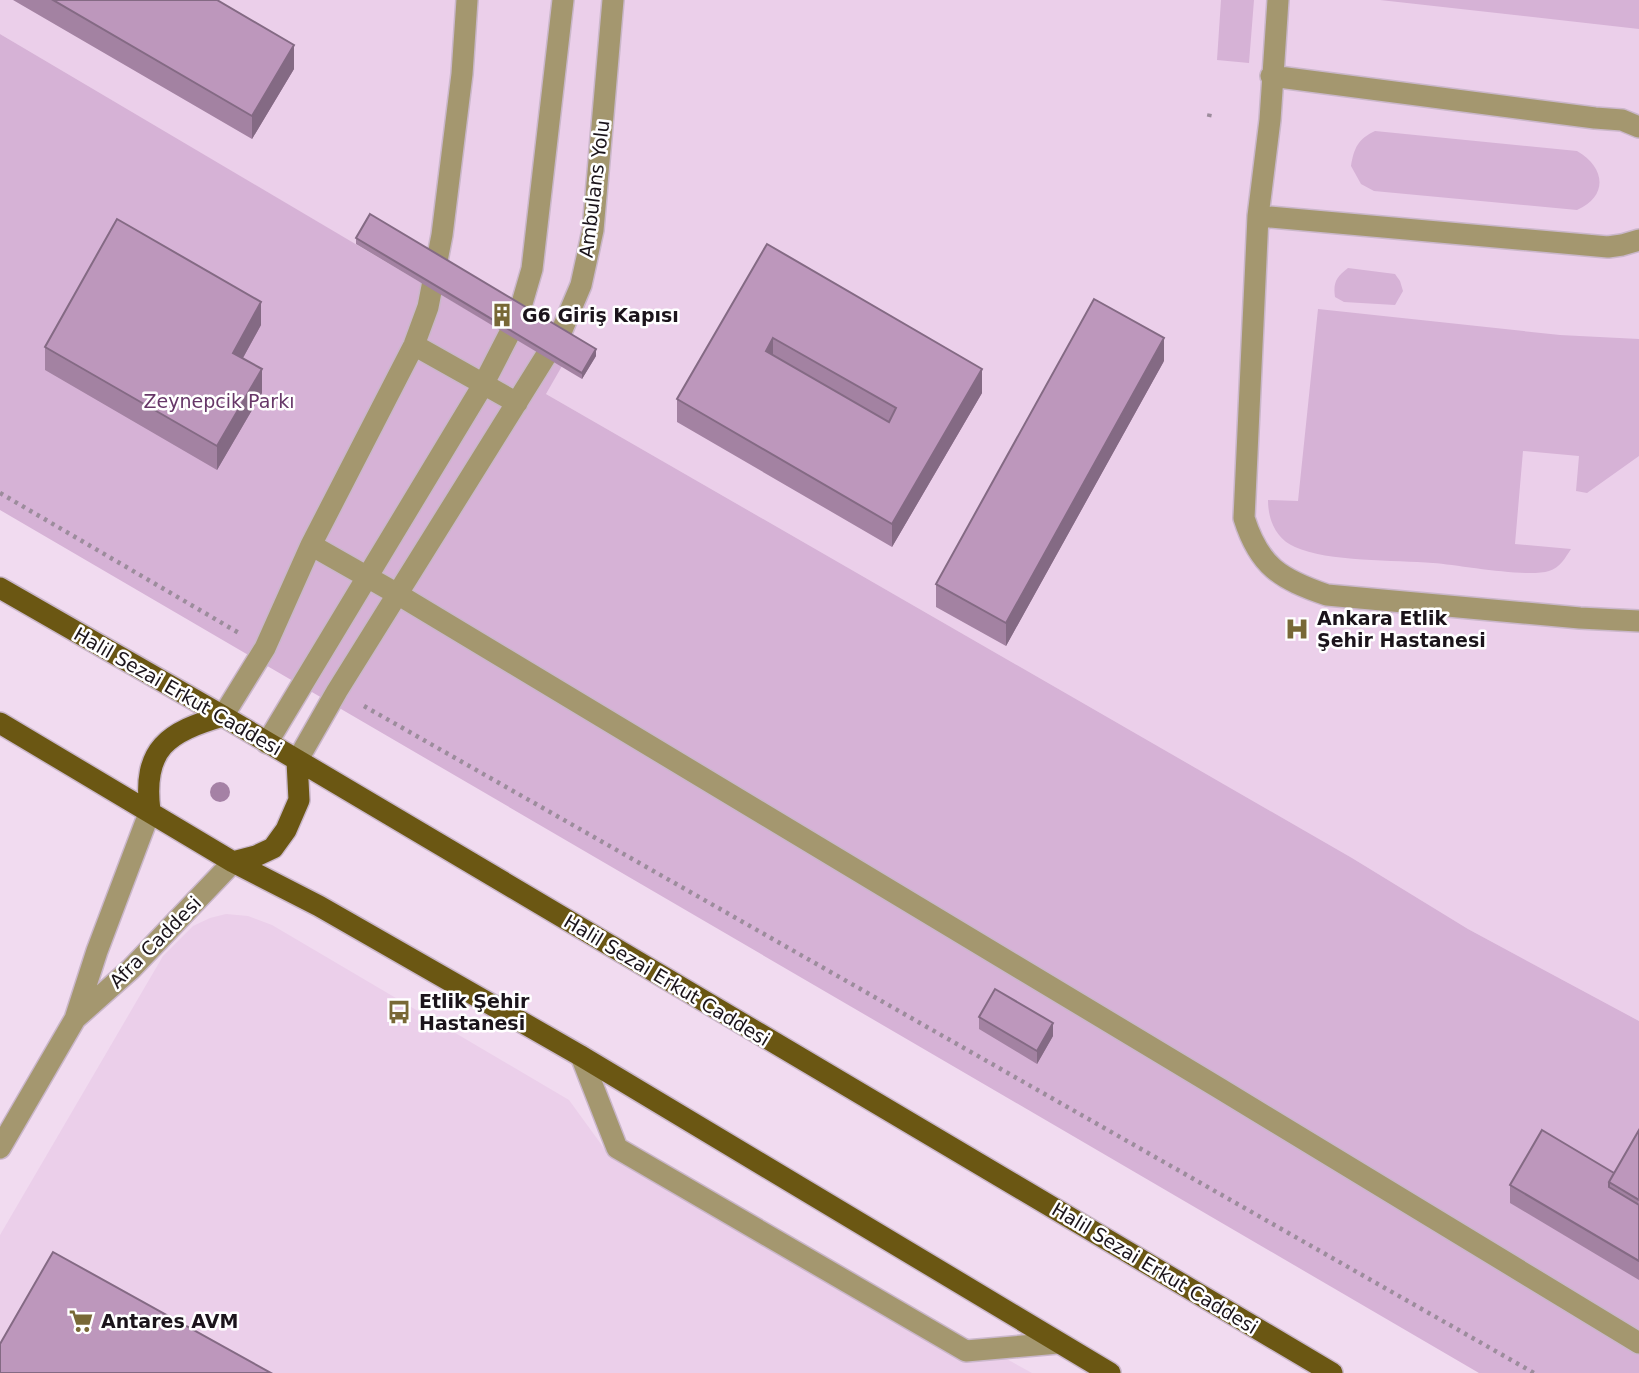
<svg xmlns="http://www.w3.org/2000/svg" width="1639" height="1373" font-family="'DejaVu Sans',sans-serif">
<rect width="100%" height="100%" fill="#f1dbf0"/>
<path fill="#ebcfea" d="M0,0H1639V1021L1468,929L1352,858L546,394L561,366L0,34Z
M226,914L248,916L272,925L569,1100L609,1155L975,1361L1003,1357L1032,1373H0V1235L163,956L193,926L210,918Z"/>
<path fill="#d6b2d6" d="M1221,0H1254L1249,63L1217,60Z
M1380,0H1639V29Z
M0,34L562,366L546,394L1352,858L1468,929L1639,1021V1373H1479L0,510Z
M1375,131L1577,151C1605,167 1609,196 1577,210L1374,191L1361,184L1351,166C1354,148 1358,139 1375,131Z
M1348,268L1395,274L1400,281L1403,291L1395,305L1344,302L1335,297C1333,283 1336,277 1348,268Z
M1318,309L1560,335L1639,339V456L1587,493L1576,491L1579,456L1523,451L1515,544L1571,549C1565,558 1560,568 1549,571C1527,578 1460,565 1433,563C1396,560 1327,562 1295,547C1276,539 1268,520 1268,500L1298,501Z"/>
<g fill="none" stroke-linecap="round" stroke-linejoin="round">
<g stroke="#cab7ca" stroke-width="24">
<path id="minor" d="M1278,0L1270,120L1258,216L1244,518C1259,566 1280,579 1327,595L1580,618L1639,621
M1271,76L1595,118L1622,120L1639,127
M1258,216L1608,247L1622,245L1639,240
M414,345L517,403
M311,545L399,595L1219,1088L1639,1343
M223,716L265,648L311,545L414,345L428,307L442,235L462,74L467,0
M267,743L483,385L518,317L532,269L563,0
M297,761L337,691L562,330L581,285L593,230L613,0
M76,1018L131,969L233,862
M581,1056L617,1148L966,1351L1058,1343
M0,1148L75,1019L97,951L150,811"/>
</g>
<g stroke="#cab7ca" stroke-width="24">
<path id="major" d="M0,588L223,716L1332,1373
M0,723L233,862L319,906L581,1056L1110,1373
M150,811C142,748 168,732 223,716
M233,862L256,856L273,848L286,830L299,800L297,761"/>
</g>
<path stroke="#9c8c9c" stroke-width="4.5" stroke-dasharray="3.5 5" stroke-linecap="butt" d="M1209,117L1210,112
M0,493L239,633
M364,706L1534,1373"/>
<use href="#minor" stroke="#a4976f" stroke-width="21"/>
<use href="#major" stroke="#6b5713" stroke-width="21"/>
</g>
<circle fill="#a581a5" cx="220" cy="792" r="10"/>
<path fill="#a382a2" d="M13,0H217L294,69L252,139Z
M356,238L596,356L582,379L356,244Z
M767,244L982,393L892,547L677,422V399Z
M261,325L243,358L262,393L217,470L45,370V347Z
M1164,361L1006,646L936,607V584Z
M979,1017L1053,1036L1037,1064L979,1029Z
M1639,1130V1280L1510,1203V1185L1614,1173Z"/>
<path fill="#846a84" d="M294,45V69L252,139V116Z
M261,302V325L233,376V353Z
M773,338V362L766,351Z
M1164,338V361L1006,646V623Z
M596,349V356L582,379V373Z
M262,369V393L217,470V446Z
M982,369V393L892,547V524Z
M1053,1023V1036L1037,1064V1051Z"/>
<path fill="#bd97bc" stroke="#846a84" stroke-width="2" fill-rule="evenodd" d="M53,0H217L294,45L252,116Z
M370,214L596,349L582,373L356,238Z
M117,219L261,302L233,353L262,369L217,446L45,347Z
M767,244L982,369L892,524L677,399ZM773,338L896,408L889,422L766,351Z
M1094,299L1164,338L1006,623L936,584Z
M995,989L1053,1023L1037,1051L979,1017Z
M1542,1130L1614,1173L1609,1182V1187L1639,1205V1261L1510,1185Z
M1639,1130V1200L1609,1182Z
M53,1252L271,1373H0V1344Z"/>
<defs>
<g id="building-bare" transform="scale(1.89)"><path d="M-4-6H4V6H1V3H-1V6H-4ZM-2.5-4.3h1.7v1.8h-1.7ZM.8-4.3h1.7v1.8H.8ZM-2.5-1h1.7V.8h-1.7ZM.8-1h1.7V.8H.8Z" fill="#786836" stroke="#fff" stroke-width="2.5" paint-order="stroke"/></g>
<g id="hospital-bare" transform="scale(1.89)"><path d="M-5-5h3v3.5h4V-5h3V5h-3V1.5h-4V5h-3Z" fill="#786836" stroke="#fff" stroke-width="2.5" paint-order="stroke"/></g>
<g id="bus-bare" transform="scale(1.89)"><path d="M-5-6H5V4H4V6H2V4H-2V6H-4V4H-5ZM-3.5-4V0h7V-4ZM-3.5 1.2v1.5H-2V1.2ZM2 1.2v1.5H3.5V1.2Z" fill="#786836" stroke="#fff" stroke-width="2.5" paint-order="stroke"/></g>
<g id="supermarket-bare" transform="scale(1.89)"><path d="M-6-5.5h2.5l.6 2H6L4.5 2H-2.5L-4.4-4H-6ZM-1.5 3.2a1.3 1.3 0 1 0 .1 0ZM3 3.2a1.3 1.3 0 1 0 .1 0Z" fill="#786836" stroke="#fff" stroke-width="2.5" paint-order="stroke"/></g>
</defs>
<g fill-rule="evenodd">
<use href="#building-bare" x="502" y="315"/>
<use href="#hospital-bare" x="1297" y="629"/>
<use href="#bus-bare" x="399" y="1012"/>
<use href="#supermarket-bare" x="81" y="1321"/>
</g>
<g text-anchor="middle" stroke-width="5" stroke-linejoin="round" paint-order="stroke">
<g font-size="19" fill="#1b141b" stroke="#fff">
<text transform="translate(594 189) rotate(-83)" y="7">Ambulans Yolu</text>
<text transform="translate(178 691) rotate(30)" y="7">Halil Sezai Erkut Caddesi</text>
<text transform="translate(155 942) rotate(-45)" y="7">Afra Caddesi</text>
<text transform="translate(667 980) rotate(31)" y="7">Halil Sezai Erkut Caddesi</text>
<text transform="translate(1155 1268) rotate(31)" y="7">Halil Sezai Erkut Caddesi</text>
</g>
<g font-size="19" font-weight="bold" fill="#1b141b" stroke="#fff" text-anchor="start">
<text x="522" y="322">G6 Giriş Kapısı</text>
<text x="1317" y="625">Ankara Etlik<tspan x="1317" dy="22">Şehir Hastanesi</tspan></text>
<text x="419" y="1008">Etlik Şehir<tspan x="419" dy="22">Hastanesi</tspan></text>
<text x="101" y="1328">Antares AVM</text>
</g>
<g font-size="19" fill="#673768" stroke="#fff">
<text x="219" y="408">Zeynepcik Parkı</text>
</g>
</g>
</svg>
